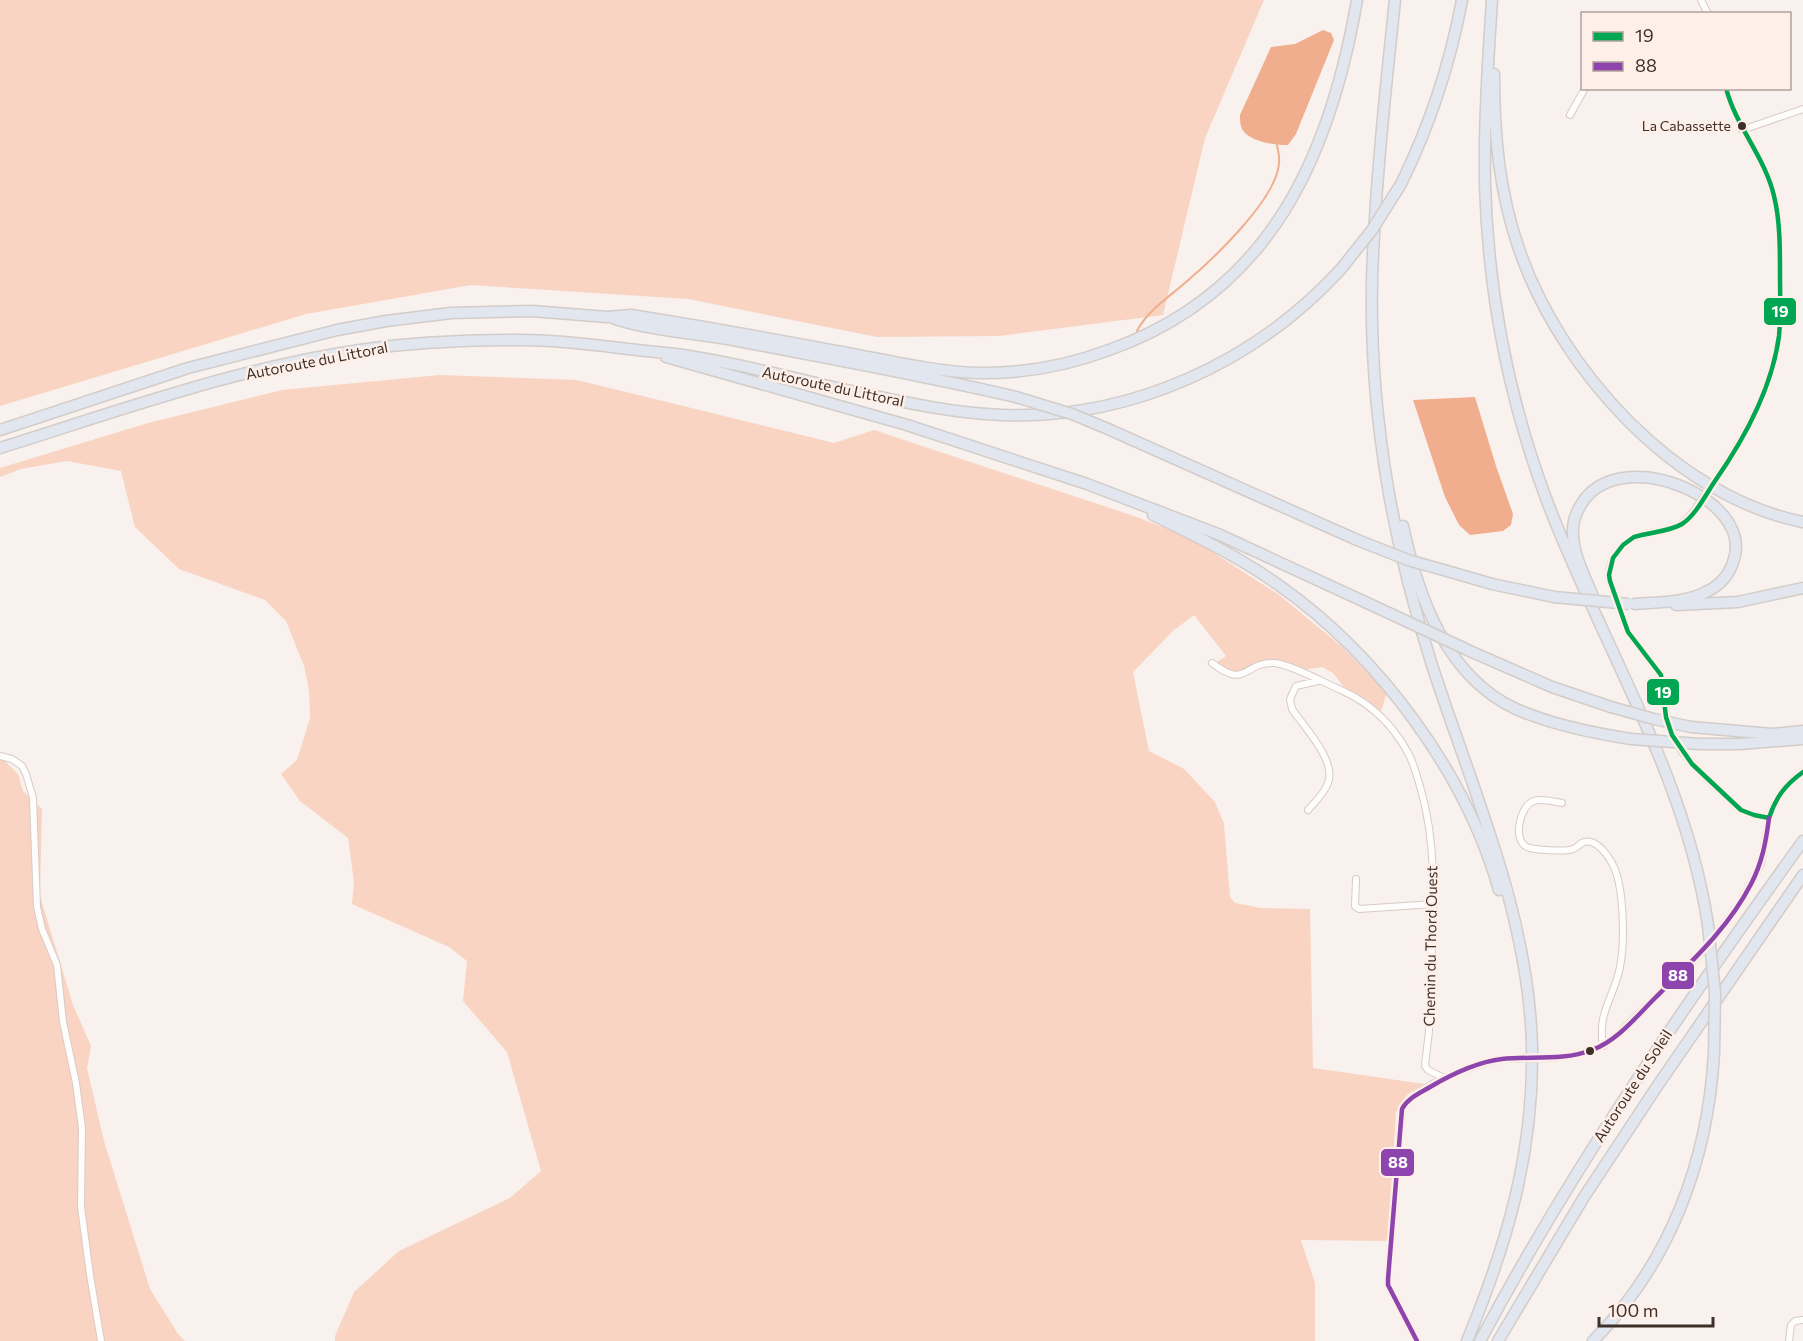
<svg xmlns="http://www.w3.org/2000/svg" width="1803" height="1341" font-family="Commissioner,sans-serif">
<rect width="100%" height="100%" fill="#f9f1ed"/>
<path fill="#f9d4c3" d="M0,0H1264L1205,138L1163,315L999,336L877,337L688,299L471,285L306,314L0,406Z
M440,375L577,380L834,443L874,430L1137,517L1192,539L1278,594L1340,645L1387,692L1381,711L1366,699L1344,687L1333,673L1322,667L1303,670L1281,662L1233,673L1225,670L1217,662L1226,656L1194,615L1173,631L1133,672L1149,751L1184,769L1215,802L1224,824L1230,897L1235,903L1261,908L1310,909L1313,1068L1424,1084L1408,1094L1396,1112L1388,1241L1301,1240L1315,1283V1341H335V1336L354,1292L399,1251L510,1198L541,1171L507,1052L463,1001L467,961L449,947L352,904L354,882L348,838L300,801L281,774L297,760L310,718L309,691L304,666L286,621L265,600L179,569L135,527L121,471L67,461L21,469L0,477V468L148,423L282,390Z
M0,756L18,774L23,791L42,809L40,896L73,1005L91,1046L87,1068L104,1141L150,1289L178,1334L185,1341H0Z"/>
<path fill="#f1ae8e" d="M1323,30L1331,33L1334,40L1296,134L1288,145C1275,145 1249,142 1242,129C1240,125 1240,120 1240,115L1271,47L1295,44Z
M1475,397L1496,466L1513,514L1511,525L1503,531L1470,535L1459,525L1445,497L1413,400Z"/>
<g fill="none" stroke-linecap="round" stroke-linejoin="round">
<path stroke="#f1ae8e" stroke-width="2" d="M1137,331C1147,311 1169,297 1186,282C1212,260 1277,199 1279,163C1280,157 1278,151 1277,145"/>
<g stroke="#d6cbc6" stroke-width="8">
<path id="minor" d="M1701,0L1708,14
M1570,115L1585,88
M1742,130L1803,109
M1723,469C1749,428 1773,384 1779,335C1781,312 1780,289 1780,266C1780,242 1780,215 1773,193C1763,155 1736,126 1726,88
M1693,512C1689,517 1685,522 1679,525C1655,537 1634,527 1616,554C1610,562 1608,571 1610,581L1628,632L1661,675L1668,726L1682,752L1708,780L1741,810L1754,815L1769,818C1776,797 1785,785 1803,772
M1212,663C1247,690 1243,662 1274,663C1291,664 1324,683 1341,690C1370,703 1392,724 1407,751C1414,763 1417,776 1421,790C1438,849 1433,910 1431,971C1430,991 1431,1011 1429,1030C1428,1042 1426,1054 1425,1066L1428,1070L1444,1078
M0,756L12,759L22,766L26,774L33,798L37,907L42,929L57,965L63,1022L76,1083L82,1128L81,1207L90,1275L101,1341
M1562,803C1554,802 1542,798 1534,801C1520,805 1512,840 1527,847C1534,850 1566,852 1573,849C1577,848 1580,843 1584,842C1597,838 1609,857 1614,867C1624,890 1625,942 1620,967C1614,998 1597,1012 1603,1046
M1308,810C1315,802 1324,794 1328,783C1337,761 1304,727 1292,709L1290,699L1296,686L1318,681
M1356,879L1355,906L1359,909L1434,904
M1550,1058C1575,1056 1597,1052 1617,1035L1702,952L1720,930L1740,903L1761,864L1769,818
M1417,1341L1388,1285V1279L1402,1109C1415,1085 1476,1064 1502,1059
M1789,1341L1791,1325L1795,1321L1803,1320"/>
</g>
<g stroke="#d2cdca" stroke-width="13">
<path id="motorway" d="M1395,0C1386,85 1377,169 1373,254C1369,332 1375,411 1388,488C1398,546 1413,605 1431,662C1471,787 1529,913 1532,1047C1534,1153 1507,1244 1467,1341
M1492,0C1488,61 1484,123 1485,184C1488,292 1509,400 1547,501C1601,644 1685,772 1708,925
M1494,74C1494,134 1499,192 1519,249C1560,369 1675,497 1803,522
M1401,184C1430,125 1450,64 1462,0
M615,319C653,331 694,333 733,340C827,358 922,375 1016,397
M666,357L907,425L1087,484L1218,534L1391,614
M1108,429L1355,539
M0,430L188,368L337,330L386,321L451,313L532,311L607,317L631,315C700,326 768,338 836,351C882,359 929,371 976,373C1022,374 1066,366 1109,350C1270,293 1330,157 1357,0
M0,448C118,411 237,368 360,350C413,342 468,340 522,340C555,340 588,344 620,348C641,351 663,352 683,355C737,363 789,377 842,389C894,400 948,413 1002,415C1130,420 1255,363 1341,269
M1153,515C1196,536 1240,557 1280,586C1379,656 1466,773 1499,890
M1403,526C1418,596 1446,677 1516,709C1552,725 1592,733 1631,739
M1447,571L1492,584L1554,597
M1592,594C1584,575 1573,554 1573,533C1572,521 1577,510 1584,500C1625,445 1753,499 1734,559C1730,574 1721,585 1706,592C1685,603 1658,602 1635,604
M1676,605L1738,602L1803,588
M1472,652L1552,687L1611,707
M1691,727L1772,734L1803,731
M1700,744H1740L1803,739
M1480,1341C1573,1166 1687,1002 1803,841
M1498,1341L1584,1197L1658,1085L1803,875
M1593,1341C1670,1263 1708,1161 1714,1053"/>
</g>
<use href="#minor" stroke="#fefdfc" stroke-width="6"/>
<use href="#motorway" stroke="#e2e6ee" stroke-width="10"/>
<g stroke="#d6cbc6" stroke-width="8" stroke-linecap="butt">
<path id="minor-bridge" d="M1693,512L1723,469
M1502,1059L1550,1058"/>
</g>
<g stroke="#d2cdca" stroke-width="13" stroke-linecap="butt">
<path id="motorway-bridge" d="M1341,269L1372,230L1401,184
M1016,397L1072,414L1108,429
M1355,539L1408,560L1447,571
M1554,597L1629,604
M1391,614L1472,652
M1611,707L1654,719L1691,727
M1631,739L1700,744
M1708,925L1715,992L1714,1053"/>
</g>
<use href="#minor-bridge" stroke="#fefdfc" stroke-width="6"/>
<use href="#motorway-bridge" stroke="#e2e6ee" stroke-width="10"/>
<g stroke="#feefe8" stroke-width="9">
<path id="bus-1" d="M1726,88C1736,127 1765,157 1774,196C1780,220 1780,248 1780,273C1780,294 1781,315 1779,336C1772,389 1745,438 1715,481C1706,494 1696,515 1682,524C1669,532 1649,532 1634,537L1623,545L1613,558L1609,575L1610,581L1628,632L1661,675L1666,717L1672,735L1692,764L1741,810L1754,815L1769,818C1776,797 1785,785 1803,772"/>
</g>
<g stroke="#feefe8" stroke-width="9">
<path id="bus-2" d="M1417,1341L1388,1285V1279L1402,1109C1408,1098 1420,1093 1430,1087C1452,1074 1477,1062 1502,1059C1532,1056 1563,1061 1592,1050C1617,1041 1636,1017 1655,998C1690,963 1728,929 1751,884C1762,863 1766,842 1769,818"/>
</g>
<use href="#bus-1" stroke="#00a651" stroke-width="4.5"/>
<use href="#bus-2" stroke="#8e44ad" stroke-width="4.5"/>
</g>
<g fill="#3e3029" stroke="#feefe8" stroke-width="2">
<circle cx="1742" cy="126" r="5"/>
<circle cx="1590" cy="1051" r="5"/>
</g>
<g text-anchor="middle" stroke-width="5" stroke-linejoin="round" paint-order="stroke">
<g font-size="14" fill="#3e3029" stroke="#feefe8" text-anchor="end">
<text x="1731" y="131">La Cabassette</text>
</g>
<g font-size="15" fill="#3e3029" stroke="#feefe8">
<text transform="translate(317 361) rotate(-11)" y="5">Autoroute du Littoral</text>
<text transform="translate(833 387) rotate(12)" y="5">Autoroute du Littoral</text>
<text transform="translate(1431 946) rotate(-89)" y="5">Chemin du Thord Ouest</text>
<text transform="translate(1633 1086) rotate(-57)" y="5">Autoroute du Soleil</text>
</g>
</g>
<g stroke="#feefe8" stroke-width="2">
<rect x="1763" y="297" width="34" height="29" rx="6" fill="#00a651"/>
<rect x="1646" y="678" width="34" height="28" rx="6" fill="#00a651"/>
<rect x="1661" y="961" width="34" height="29" rx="6" fill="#8e44ad"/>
<rect x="1380" y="1148" width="35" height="29" rx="6" fill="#8e44ad"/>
</g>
<g font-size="16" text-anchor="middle" font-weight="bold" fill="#fff">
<text x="1780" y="317">19</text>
<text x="1663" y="698">19</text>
<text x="1678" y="981">88</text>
<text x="1398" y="1168">88</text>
</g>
<rect x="1581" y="12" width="210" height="78" fill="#feefe8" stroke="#b1a39c" stroke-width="1.5"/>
<rect x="1593" y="32" width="30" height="9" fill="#00a651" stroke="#b1a39c" stroke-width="1.5"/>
<text x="1635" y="42" font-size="18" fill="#3e3029">19</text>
<rect x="1593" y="62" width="30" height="9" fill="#8e44ad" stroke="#b1a39c" stroke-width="1.5"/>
<text x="1635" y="72" font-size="18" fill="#3e3029">88</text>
<path d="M1599 1317v9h114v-9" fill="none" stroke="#3e3029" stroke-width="3"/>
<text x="1608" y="1317" font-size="18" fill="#3e3029" stroke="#feefe8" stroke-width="4.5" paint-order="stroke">100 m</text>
</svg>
